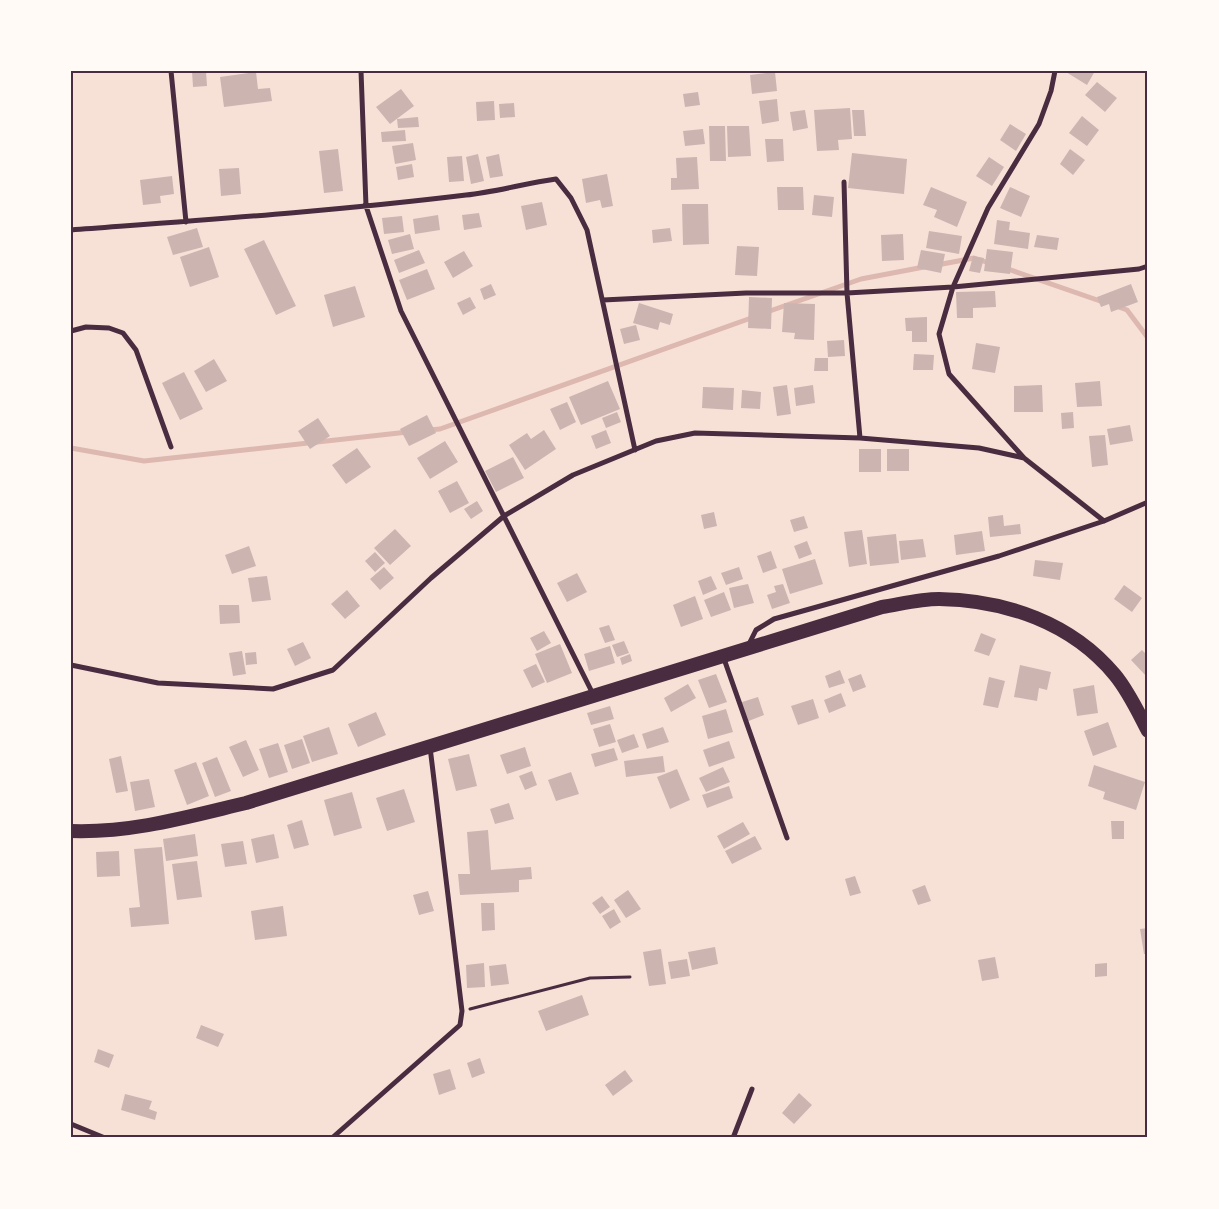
<svg xmlns="http://www.w3.org/2000/svg" width="1219" height="1209" font-family="Manrope,sans-serif">
<rect width="100%" height="100%" fill="#f7e1d7"/>
<g fill="none" stroke-linecap="round" stroke-linejoin="round">
<path stroke="#dcb8b0" stroke-width="5" d="M937,265L974,258L992,264
M1005,268L1103,302
M1116,306L1127,310L1148,338
M767,312L861,279L924,267
M429,430L440,429L754,317
M71,448L144,461L408,432"/>
</g>
<path fill="#ccb4b1" d="M192,71H206L207,86L193,87Z
M1067,71H1095L1087,85L1066,72Z
M256,72L258,89L270,88L272,101L224,107L220,77Z
M775,72L777,91L752,94L750,75Z
M1097,82L1117,98L1105,112L1085,95Z
M401,89L414,106L390,124L376,107Z
M698,92L700,105L685,107L683,94Z
M777,99L779,121L762,124L759,101Z
M494,101L495,120L477,121L476,102Z
M514,103L515,117L500,118L499,104Z
M850,108L852,139L838,140L839,150L817,151L814,110Z
M805,110L808,128L793,131L790,112Z
M852,110H864L866,136H854Z
M1082,116L1099,130L1087,146L1069,133Z
M418,117L419,127L398,128L397,119Z
M1010,124L1026,134L1016,151L1000,140Z
M709,126H725L726,161H710Z
M727,126H749L751,156L728,157Z
M703,129L705,144L685,146L683,131Z
M405,130L406,141L382,142L381,132Z
M765,139H783L784,161L767,162Z
M413,143L416,160L395,164L392,146Z
M338,149L343,191L324,193L319,151Z
M1070,149L1085,160L1073,175L1060,164Z
M852,153L907,159L904,194L848,188Z
M478,154L484,181L471,184L466,157Z
M499,154L503,176L490,178L486,157Z
M462,156L464,181L449,182L447,157Z
M697,157L699,189L671,190V178H677L676,158Z
M989,157L1004,167L992,186L976,176Z
M412,164L414,177L398,180L396,167Z
M239,168L241,194L221,196L219,169Z
M607,174L613,206L602,208L600,200L586,203L582,179Z
M172,176L174,194L160,196L161,203L143,205L140,180Z
M777,187H803L804,210H778Z
M931,187L967,202L957,227L934,217L937,210L923,205Z
M1010,187L1030,196L1021,217L1000,208Z
M814,195L834,197L832,217L812,215Z
M542,202L547,225L526,230L521,206Z
M682,204H708L709,244L683,245Z
M479,213L482,227L464,230L462,215Z
M438,215L440,230L415,234L413,219Z
M402,216L404,232L384,234L382,218Z
M997,220L1010,222L1009,230L1030,233L1028,249L994,244Z
M197,228L203,247L173,255L167,237Z
M670,228L672,241L653,243L652,230Z
M929,231L962,236L959,254L926,248Z
M410,234L414,249L392,254L388,240Z
M903,234L904,260L882,261L881,235Z
M1037,235L1059,238L1057,250L1034,247Z
M264,240L296,306L276,315L244,249Z
M737,246L759,247L757,276L735,275Z
M209,247L219,277L190,287L180,257Z
M987,249L1013,252L1010,274L984,271Z
M419,250L425,263L399,273L394,260Z
M921,250L945,254L941,273L917,268Z
M464,251L473,266L453,278L444,262Z
M973,256L984,258L980,273L969,271Z
M427,269L435,289L407,300L399,280Z
M491,284L496,295L484,300L480,289Z
M1131,284L1138,302L1111,312L1109,304L1101,307L1097,297Z
M355,286L365,317L333,327L324,295Z
M995,291L996,307L973,308V318H957L956,292Z
M470,297L476,308L463,315L457,303Z
M749,297L772,298L771,329L748,328Z
M639,303L673,314L670,325L660,322L658,330L633,323Z
M784,303L815,304L814,340L794,339L795,333L782,332Z
M927,317V342H912V331H906L905,318Z
M636,325L640,340L624,344L620,329Z
M844,340L845,356L828,357L827,341Z
M976,343L1000,347L995,373L972,369Z
M914,354L934,355L933,370H913Z
M815,358H828V371H814Z
M214,359L227,381L206,392L194,371Z
M184,372L203,409L180,420L162,383Z
M608,381L620,409L581,425L569,397Z
M1100,381L1102,406L1077,407L1075,383Z
M787,385L791,414L777,416L773,387Z
M813,385L815,403L796,406L794,388Z
M1042,385L1043,412H1014V386Z
M703,387L734,388L733,410L702,408Z
M742,390L761,392L760,409L741,408Z
M567,402L576,422L560,430L550,409Z
M617,412L621,422L606,428L602,418Z
M1073,412L1074,428L1062,429L1061,413Z
M427,415L436,433L409,446L400,429Z
M318,418L330,436L310,449L298,431Z
M1130,425L1133,441L1110,445L1107,429Z
M544,430L556,449L525,470L509,445L527,433L531,439Z
M606,430L611,443L596,449L591,436Z
M1105,435L1108,465L1092,467L1089,436Z
M445,441L458,462L430,479L417,458Z
M357,448L371,467L346,484L332,465Z
M859,449H881V472H859Z
M887,449H909V471H887Z
M513,457L524,478L496,492L485,471Z
M457,481L469,503L450,513L438,491Z
M477,501L483,511L471,519L464,509Z
M714,512L717,526L704,529L701,515Z
M1003,515L1004,526L1020,524L1021,534L990,537L988,517Z
M804,516L808,528L794,532L790,520Z
M395,529L411,546L390,565L374,548Z
M862,530L867,564L849,567L844,532Z
M982,531L985,551L956,555L954,535Z
M896,534L899,563L870,566L867,537Z
M923,539L926,557L901,560L899,541Z
M807,541L812,554L799,559L794,546Z
M249,546L256,566L232,574L225,555Z
M771,551L777,568L763,573L757,556Z
M375,552L385,563L375,572L365,561Z
M815,559L823,584L790,594L782,569Z
M1035,560L1063,563L1060,580L1033,576Z
M384,567L394,578L380,590L370,579Z
M739,567L743,579L726,585L721,573Z
M577,573L587,592L567,602L557,583Z
M267,576L271,600L252,602L248,578Z
M711,576L717,589L703,595L698,581Z
M748,584L754,603L734,608L729,588Z
M783,584L790,603L772,609L767,595L776,592L774,586Z
M1124,585L1142,598L1132,612L1114,599Z
M347,590L360,606L345,619L331,604Z
M724,592L731,610L711,617L704,600Z
M695,596L703,619L681,627L673,605Z
M219,605H239L240,623L220,624Z
M609,625L615,640L605,643L599,628Z
M544,631L551,643L537,651L530,638Z
M981,633L996,639L989,656L974,651Z
M624,641L629,653L617,657L612,645Z
M303,642L311,658L295,666L287,649Z
M560,644L572,673L547,683L535,654Z
M610,646L615,663L589,671L584,654Z
M1142,650L1148,656V678L1131,660Z
M242,651L246,674L233,676L229,653Z
M256,652L257,664L246,665L245,653Z
M630,654L632,661L622,665L620,658Z
M536,664L545,682L532,688L523,670Z
M1020,665L1051,672L1047,690L1039,688L1037,701L1014,697Z
M840,670L845,683L829,688L825,676Z
M716,674L727,702L709,708L698,680Z
M861,674L866,687L853,692L848,679Z
M989,677L1005,681L998,708L983,705Z
M688,684L696,698L671,712L664,698Z
M1094,685L1098,713L1077,716L1073,689Z
M841,693L846,706L829,713L824,700Z
M758,697L764,715L746,722L739,703Z
M813,699L819,718L798,725L791,706Z
M610,706L614,719L591,725L587,713Z
M726,709L733,732L708,739L702,716Z
M376,712L386,735L358,747L348,724Z
M1108,722L1117,747L1093,756L1084,731Z
M610,724L616,742L599,747L593,729Z
M329,727L338,754L312,762L303,736Z
M663,727L669,742L647,749L642,734Z
M634,734L639,747L622,753L617,740Z
M302,739L310,763L292,769L284,745Z
M246,740L259,770L243,777L229,747Z
M729,741L735,758L709,767L703,750Z
M278,743L288,772L269,778L259,749Z
M525,747L531,766L507,774L500,755Z
M614,748L618,760L595,767L591,754Z
M469,754L477,786L456,791L448,759Z
M121,756L128,791L116,793L109,759Z
M663,756L665,772L626,777L624,761Z
M217,757L231,791L215,797L202,763Z
M196,762L209,796L187,805L174,770Z
M1094,765L1145,782L1136,810L1103,799L1105,792L1088,786Z
M723,767L730,782L706,792L699,778Z
M677,769L690,800L670,809L657,777Z
M532,771L537,785L525,790L519,776Z
M571,772L579,794L556,801L548,780Z
M149,779L155,807L135,811L130,782Z
M729,786L733,798L707,808L702,795Z
M404,789L415,822L387,831L376,798Z
M352,792L362,828L334,836L324,800Z
M509,803L514,819L495,824L490,809Z
M302,820L309,845L294,849L287,825Z
M1111,821H1124V839H1112Z
M743,822L750,834L724,849L717,836Z
M488,830L491,870L531,867L532,879L519,880V892L460,895L458,874H470L467,832Z
M195,834L198,856L166,861L163,839Z
M274,834L279,858L256,863L251,839Z
M755,836L762,849L732,864L725,851Z
M243,841L247,864L225,867L221,844Z
M162,847L169,924L131,927L129,908L140,907L134,849Z
M119,851L120,876L97,877L96,852Z
M197,861L202,897L177,900L172,864Z
M855,876L861,893L850,896L845,879Z
M925,885L931,901L918,905L912,890Z
M628,890L641,909L626,918L614,900Z
M428,891L434,911L419,915L413,895Z
M602,896L610,907L600,914L592,903Z
M481,903H494L495,930L482,931Z
M283,906L287,936L255,940L251,911Z
M614,909L621,922L610,929L602,916Z
M1148,928V954H1144L1140,929Z
M715,947L718,964L692,970L688,952Z
M661,949L666,984L649,986L643,952Z
M995,957L999,978L982,981L978,960Z
M687,959L690,976L671,979L668,962Z
M484,963L485,987L467,988L466,965Z
M1107,963V976L1095,977V964Z
M506,964L509,984L491,986L489,966Z
M582,995L589,1015L546,1031L538,1011Z
M201,1025L224,1034L218,1047L196,1038Z
M98,1049L114,1055L109,1068L94,1062Z
M480,1058L485,1073L472,1078L467,1063Z
M450,1069L456,1089L439,1095L433,1074Z
M625,1070L633,1081L613,1096L605,1085Z
M799,1093L812,1105L794,1124L782,1113Z
M125,1094L152,1101L149,1109L157,1112L155,1120L121,1110Z"/>
<g fill="none" stroke-linecap="round" stroke-linejoin="round">
<path stroke="#4a2c40" stroke-width="3" d="M470,1009L590,978L630,977"/>
<path stroke="#4a2c40" stroke-width="5" d="M171,71L186,222
M361,71L366,206L401,311L594,696
M844,182L847,293L860,438
M71,230C203,220 335,211 466,195C496,192 526,183 556,179L571,198L587,230L635,450
M603,300L746,293H847L953,287L1139,269L1148,266
M71,331L86,327L109,328L123,333L136,350L171,447
M1024,458L949,374L939,334L953,287L988,208L1039,124L1051,91L1055,71
M748,646L756,630L774,619L999,556L1104,521L1148,502
M723,656L787,838
M71,665L158,683L273,689L333,670L431,578L504,516L573,475L656,441L695,433L860,438L979,448L1024,458L1104,521
M71,1124L105,1138
M332,1138L460,1025L462,1011L430,747
M733,1138L752,1089"/>
<path stroke="#4a2c40" stroke-width="14" d="M71,831C132,833 187,817 246,803L882,607C901,604 920,599 939,599C1006,600 1072,623 1115,675C1129,692 1138,712 1148,731"/>
</g>
<rect width="1219" height="1209" fill="none" stroke="#fffaf5" stroke-width="145"/>
<rect x="72" y="72" width="1074" height="1064" fill="none" stroke="#4a2c40" stroke-width="2"/>
</svg>
